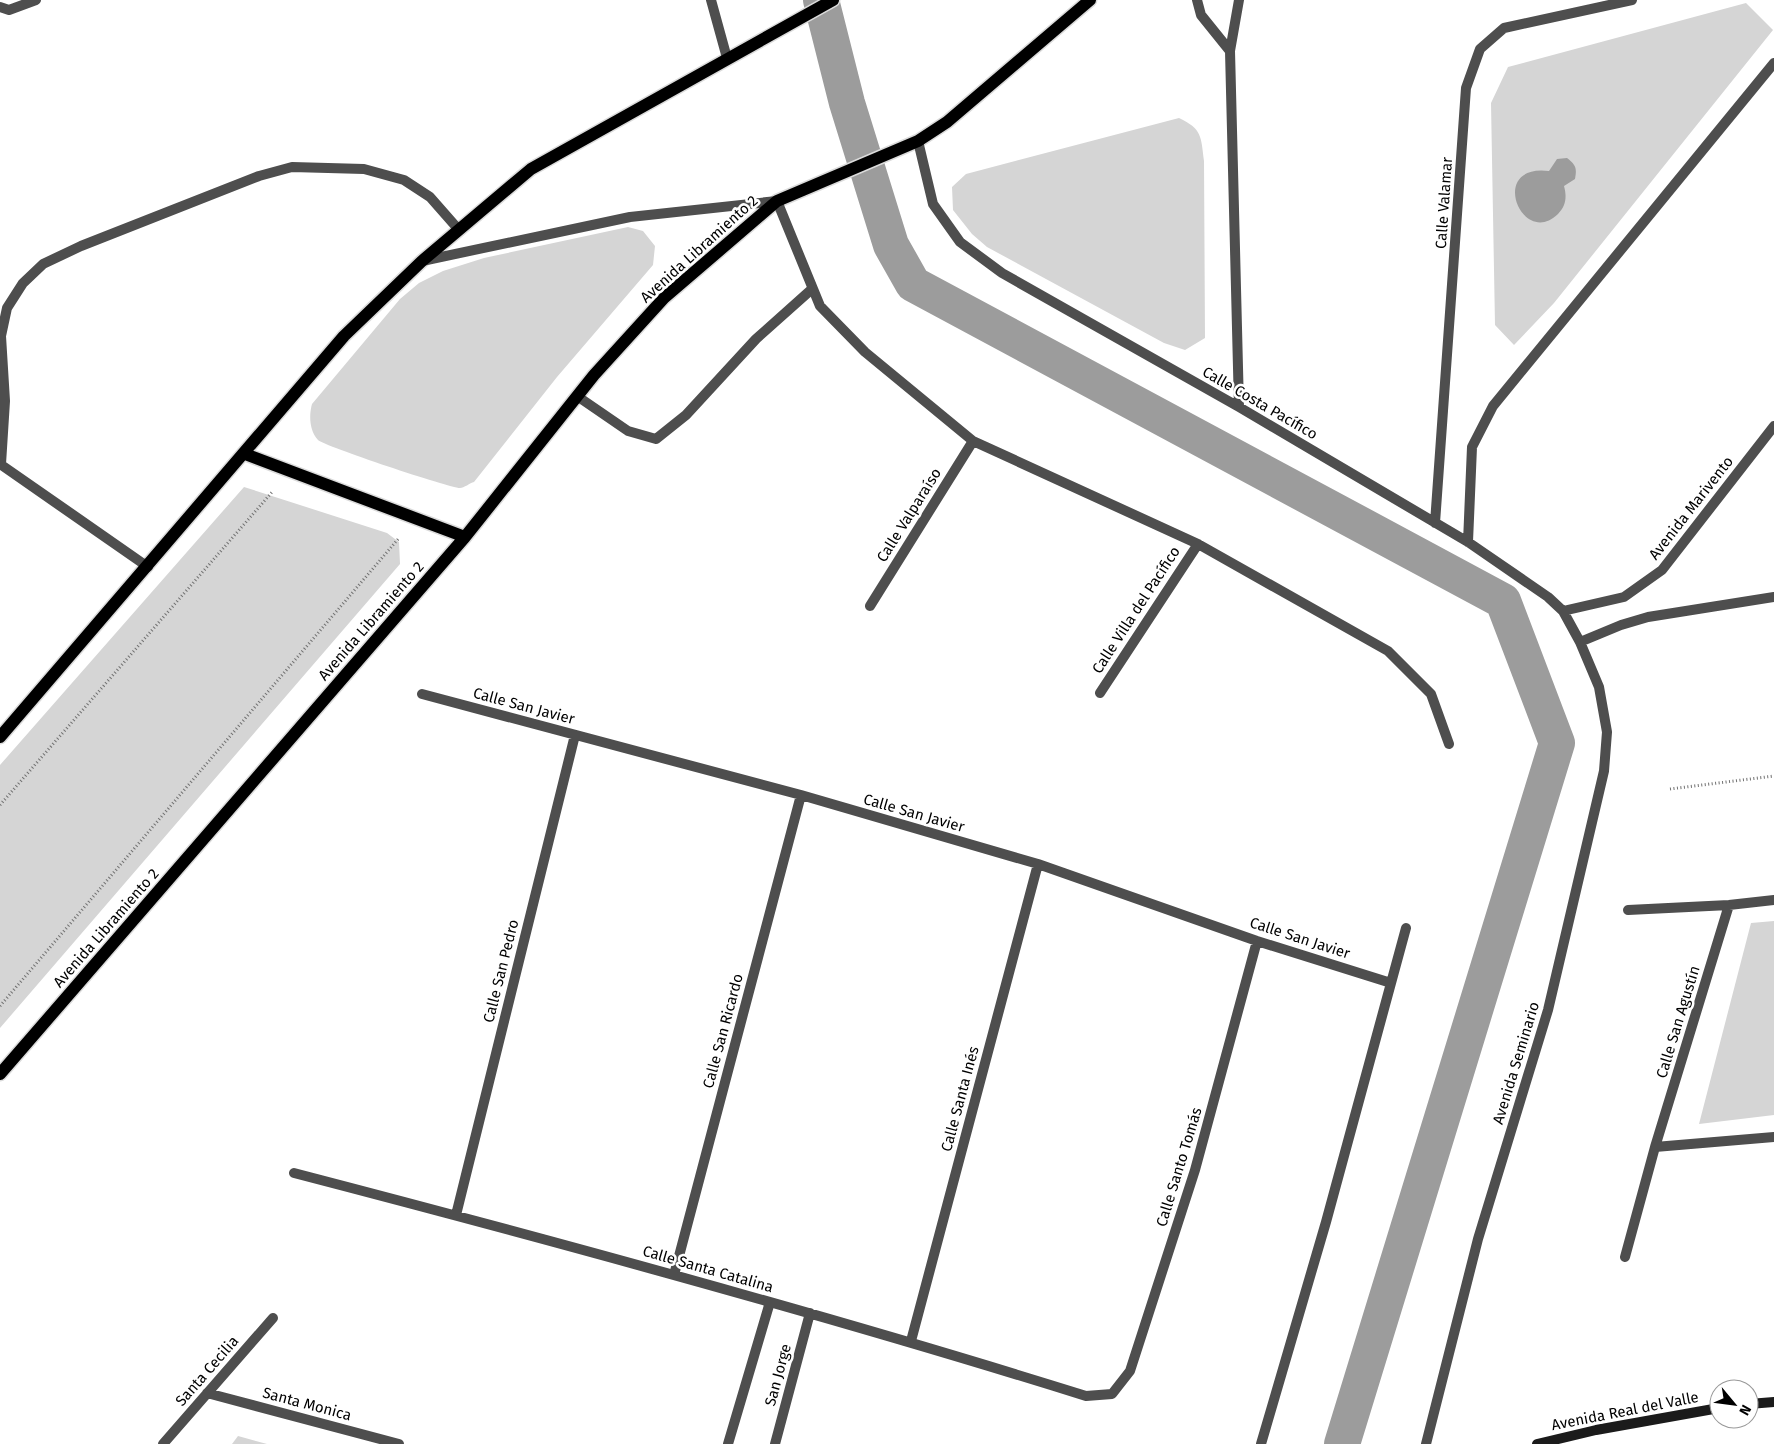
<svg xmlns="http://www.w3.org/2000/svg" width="1774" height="1444" font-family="'Fira Sans',sans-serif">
<rect width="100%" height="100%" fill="#fff"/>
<path fill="#d5d5d5" d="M1746,3L1773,30L1554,303L1514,345L1495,325L1491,103L1508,67Z
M1179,118C1202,129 1201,136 1204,161L1205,338L1185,350L1164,343L987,247L972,234L953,210L952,187L966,174Z
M628,227L643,231L655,246L653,265L557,377L474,482C470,483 464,488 460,488C450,488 324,446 318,440C309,430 309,415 312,404L400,299L419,283L443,271L484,258Z
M244,487L387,533L399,542L400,564L0,1028V765Z
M1774,921V1115L1699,1124L1751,923Z
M238,1436L267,1444H232Z"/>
<path fill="#9c9c9c" d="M1567,158C1576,165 1577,168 1575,179L1564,186C1567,197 1566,206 1558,214C1522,249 1487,163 1549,171L1557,159Z"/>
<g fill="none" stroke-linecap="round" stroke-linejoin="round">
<path stroke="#9c9c9c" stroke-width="36" d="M821,0L847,103L891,245L913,284L1503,601L1557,743L1342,1444"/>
<g stroke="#dbdbdb" stroke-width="15">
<path id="primary" d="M245,454L465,537
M0,737L344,336L422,261L531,169L833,0
M0,1074L465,537L594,375L664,298L777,201L918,141L947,122L1090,0"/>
</g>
<path stroke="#707070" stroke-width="3" stroke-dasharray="1 2.5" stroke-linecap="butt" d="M1670,789L1774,776
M0,805L273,491
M0,1006L399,538"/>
<path stroke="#4e4e4e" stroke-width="10" d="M577,396L628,431L656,439L686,415L756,339L812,289
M0,464L148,567
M1,464L5,401L1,336L7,308L23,283L43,264L81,246L259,176L292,167L364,169L404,180L430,197L459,230"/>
<path stroke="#4e4e4e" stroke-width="10" d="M711,0L727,58
M1197,0L1201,15L1230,51
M0,7L9,10L36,0
M918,141L933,204L960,242L1002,273L1239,407L1468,542L1548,597L1563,611L1580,642L1599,687L1607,732L1604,771L1548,1010L1478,1239L1426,1444
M422,261L630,217L777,201L820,306L865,352L973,441L1198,544L1388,651L1431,694L1449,744
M1239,407L1230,51L1239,0
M1435,523L1466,88L1480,49L1504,28L1632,0
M1468,542L1472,447L1493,406L1774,63
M870,606L973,441
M1563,611L1624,597L1662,570L1774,426
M1580,642L1621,625L1648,617L1774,597
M1100,693L1198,544
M422,694L801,795L1038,864L1257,941L1391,983
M1628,910L1729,905L1774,900
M1655,1147L1774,1137
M294,1173C559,1242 824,1314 1086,1396L1112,1394L1130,1371L1195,1170L1257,941
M456,1215L575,735
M1625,1257L1655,1147L1729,905
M674,1275L801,795
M911,1341L1038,864
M207,1393L399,1444
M163,1444L273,1318
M728,1444L770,1302
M775,1444L810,1313
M1261,1444L1326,1222L1406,928"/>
<path stroke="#1b1b1b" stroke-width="10" d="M1749,1404L1774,1402
M1537,1444L1596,1430L1719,1408"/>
<use href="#primary" stroke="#000" stroke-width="12"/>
</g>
<g text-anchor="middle" stroke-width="5" stroke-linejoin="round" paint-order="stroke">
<g font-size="15" fill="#000" stroke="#fff">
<text transform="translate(1444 203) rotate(-86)" y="5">Calle Valamar</text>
<text transform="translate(699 249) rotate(-42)" y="5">Avenida Libramiento 2</text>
<text transform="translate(1260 403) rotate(30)" y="5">Calle Costa Pacífico</text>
<text transform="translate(1691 508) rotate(-52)" y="5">Avenida Marivento</text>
<text transform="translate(909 515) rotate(-58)" y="5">Calle Valparaíso</text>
<text transform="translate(1136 610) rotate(-57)" y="5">Calle Villa del Pacífico</text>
<text transform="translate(371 621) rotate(-49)" y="5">Avenida Libramiento 2</text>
<text transform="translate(524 706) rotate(15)" y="5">Calle San Javier</text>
<text transform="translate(914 813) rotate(16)" y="5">Calle San Javier</text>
<text transform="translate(106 928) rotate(-49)" y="5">Avenida Libramiento 2</text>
<text transform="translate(1300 938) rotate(18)" y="5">Calle San Javier</text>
<text transform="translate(501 971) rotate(-76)" y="5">Calle San Pedro</text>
<text transform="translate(1678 1022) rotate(-73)" y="5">Calle San Agustín</text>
<text transform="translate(723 1031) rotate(-75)" y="5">Calle San Ricardo</text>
<text transform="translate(1516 1063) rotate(-73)" y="5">Avenida Seminario</text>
<text transform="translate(960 1099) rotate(-75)" y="5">Calle Santa Inés</text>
<text transform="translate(1179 1167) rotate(-73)" y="5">Calle Santo Tomás</text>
<text transform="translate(708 1269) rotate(16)" y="5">Calle Santa Catalina</text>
<text transform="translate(207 1371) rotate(-49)" y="5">Santa Cecilia</text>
<text transform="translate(778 1375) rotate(-75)" y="5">San Jorge</text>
<text transform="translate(307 1404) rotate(15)" y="5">Santa Monica</text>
<text transform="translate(1625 1411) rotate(-11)" y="5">Avenida Real del Valle</text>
</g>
</g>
<g transform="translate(1734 1404) rotate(119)"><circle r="24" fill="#ffffff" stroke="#999999"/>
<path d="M0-4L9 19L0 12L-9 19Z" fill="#000000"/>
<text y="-8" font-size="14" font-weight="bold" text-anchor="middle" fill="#000000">N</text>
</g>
</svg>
